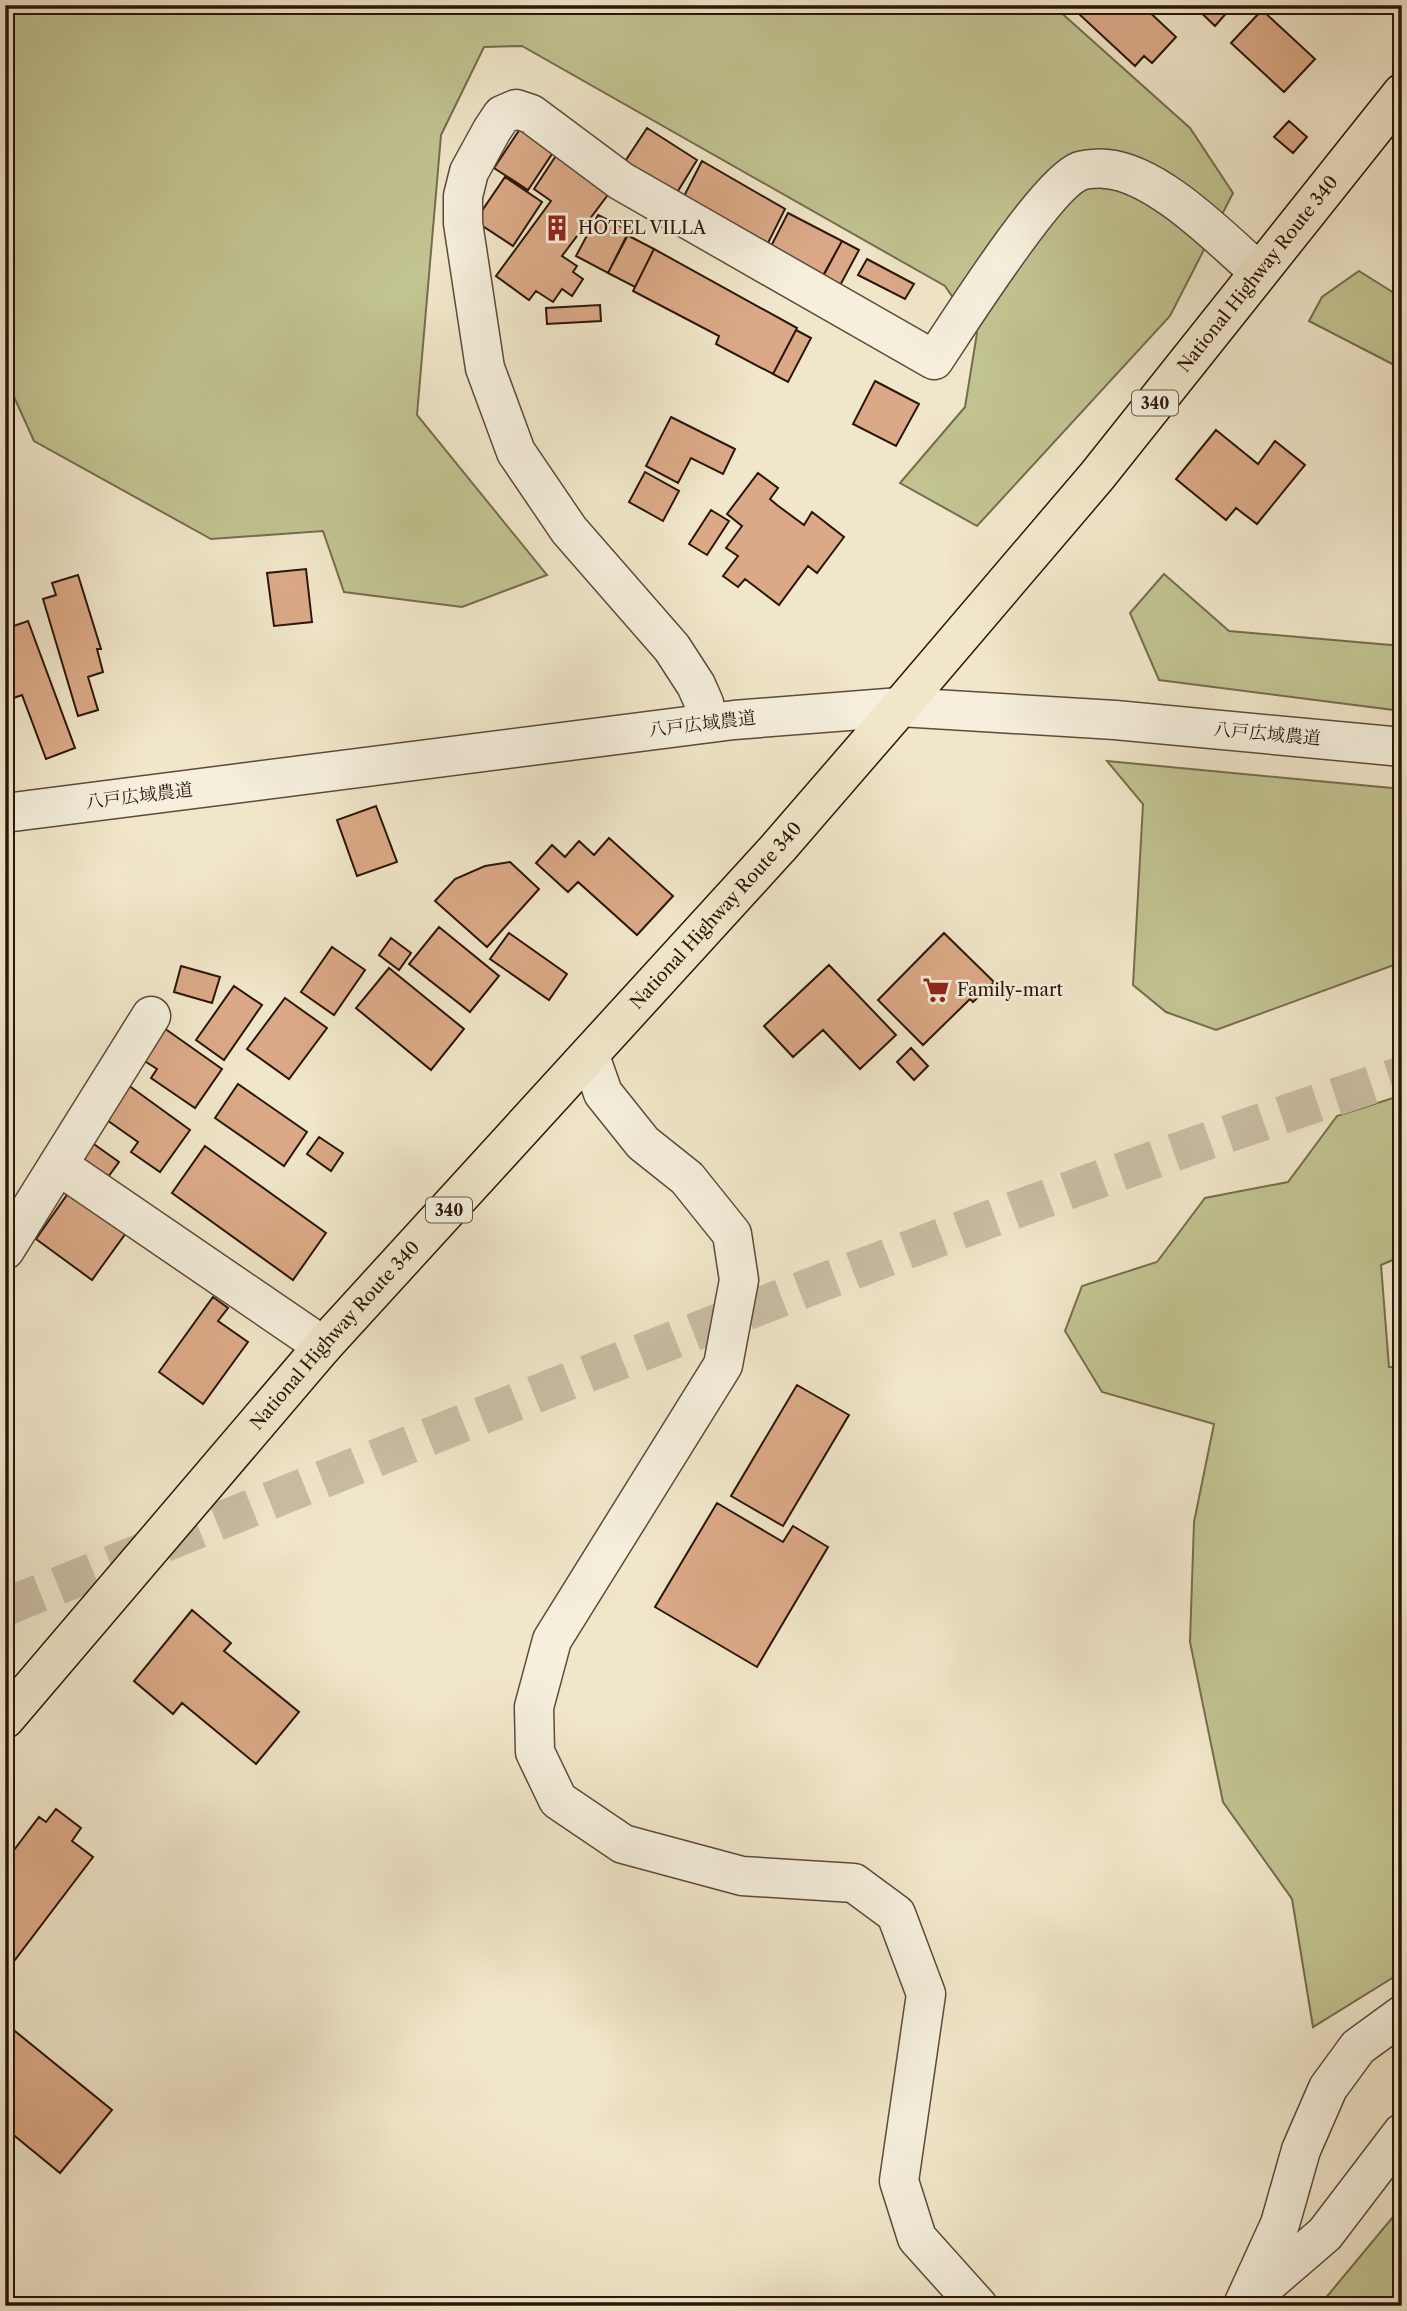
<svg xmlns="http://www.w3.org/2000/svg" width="1407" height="2311" font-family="'Libre Caslon Text','Noto Serif JP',serif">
<rect width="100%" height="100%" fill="#f0e6c9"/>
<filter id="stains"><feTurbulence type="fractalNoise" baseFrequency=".00286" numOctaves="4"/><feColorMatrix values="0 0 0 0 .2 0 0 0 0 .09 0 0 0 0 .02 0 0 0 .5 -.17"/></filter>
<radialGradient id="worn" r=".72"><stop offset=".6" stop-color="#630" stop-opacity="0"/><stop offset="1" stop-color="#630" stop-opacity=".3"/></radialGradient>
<path fill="#c1c391" stroke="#766c4e" stroke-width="2" d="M5,5H1059L1057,9L1190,128L1233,193L1170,316L977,526L900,483L965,407L977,333L945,286L522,46L484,47L441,135L417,415L547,575L462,607L344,592L323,531L211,539L34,441L5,377Z
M1359,271L1402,298V369L1309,321L1322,297Z
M1164,574L1229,631L1402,646V711L1159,680L1130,613Z
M1107,761L1402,789V962L1216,1030L1166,1012L1133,985L1143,804Z
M1402,1095V1256L1381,1265L1389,1367H1402V1972L1313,2027L1292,1899L1223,1802L1190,1642L1194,1522L1214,1424L1102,1392L1065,1331L1082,1286L1157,1262L1205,1198L1288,1182L1337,1116Z
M1402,2206V2306H1319Z"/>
<path fill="#dba987" stroke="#2b160a" stroke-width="2" d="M1087,5H1142L1176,37L1152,63L1144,56L1135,66L1079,14Z
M1193,5H1226L1230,9L1215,26Z
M1262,10L1315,59L1284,92L1231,43Z
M1289,121L1307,137L1293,153L1274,137Z
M524,123L558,145L528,190L494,168Z
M647,128L697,160L673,199L622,166Z
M557,154L613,188L562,256L577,266L573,272L583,279L572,296L562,289L553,302L536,291L529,300L496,276L551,201L534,189Z
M702,161L785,209L765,249L680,204Z
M505,177L542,202L513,246L475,221Z
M788,213L842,241L820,281L767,254Z
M598,215L630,231L608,273L576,256Z
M627,235L654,249L635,287L608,273Z
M842,241L859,250L837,291L820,282Z
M654,249L797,328L773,374L716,344L719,336L633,291Z
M867,259L914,284L905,299L858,275Z
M600,305L601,321L547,324L546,308Z
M796,330L811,338L788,382L773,374Z
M875,381L919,404L896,446L853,424Z
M671,417L735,449L723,474L691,458L678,483L646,466Z
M1216,430L1258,464L1275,441L1305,465L1257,524L1236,508L1226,520L1176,479Z
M645,472L679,491L663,521L629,502Z
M758,473L778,488L770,499L777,505L804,525L812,512L844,537L817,573L808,566L779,605L745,579L738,587L723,576L738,556L726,548L742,526L727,514Z
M711,510L729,521L707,555L689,544Z
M306,569L312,622L274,626L267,573Z
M78,575L101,649H97L103,672L88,677L98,710L78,716L43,599L56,595L52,583Z
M28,621L75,748L46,759L22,695L5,701V629Z
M376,806L397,862L357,876L337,820Z
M609,838L673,896L637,935L578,882L568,892L536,863L552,845L565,857L579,841L594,855Z
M510,862L539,889L487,947L435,901L455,879L485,866Z
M439,927L499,976L470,1012L409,964Z
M509,933L567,974L549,1000L490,959Z
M944,933L994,982L973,1002L970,999L923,1045L878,1000Z
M391,938L411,953L399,970L379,955Z
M332,947L365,970L334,1015L301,992Z
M829,965L896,1035L860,1069L823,1030L793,1057L764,1026Z
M181,966L220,977L212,1003L174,992Z
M389,968L464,1029L431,1070L356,1008Z
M234,986L262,1005L224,1060L196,1040Z
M285,998L327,1028L289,1079L247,1049Z
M164,1028L222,1069L195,1108L151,1078L157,1069L143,1060Z
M911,1048L928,1066L914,1080L897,1062Z
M238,1084L307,1132L284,1166L215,1118Z
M128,1085L190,1130L160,1172L131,1152L138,1142L104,1118Z
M319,1137L343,1153L331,1171L307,1154Z
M91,1142L119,1162L108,1177L80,1157Z
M205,1146L326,1233L293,1280L172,1193Z
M69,1192L126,1233L92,1280L36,1239Z
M213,1297L228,1308L218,1321L248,1342L203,1404L159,1372Z
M797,1385L849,1415L783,1526L731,1496Z
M717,1503L783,1542L793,1526L828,1547L757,1667L655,1607Z
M192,1610L231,1643L224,1651L299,1712L256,1764L182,1703L173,1714L134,1681Z
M56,1809L81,1828L72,1841L93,1857L5,1973V1862L39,1817L46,1822Z
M5,2023L112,2110L60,2173L5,2128Z"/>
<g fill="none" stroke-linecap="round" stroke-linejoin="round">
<path stroke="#c9bca3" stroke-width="38" stroke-dasharray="38 19" stroke-linecap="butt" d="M5,1607C468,1422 928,1230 1402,1075"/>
<g stroke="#5c4a3a" stroke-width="41">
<path id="minor" d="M708,723L704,703L696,685L672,648L569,530L516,452L485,368L463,223V196L469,172L492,130L502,115L516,109L531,114L621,181L934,360C959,323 1046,184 1080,171C1086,169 1100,168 1106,169C1158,173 1221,239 1259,272
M5,813L734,720L900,707L1115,720L1402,747
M590,1056L603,1093L643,1143L687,1178L732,1234L739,1280L723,1365L552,1640L534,1707L535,1752L558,1800L623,1844L742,1876L854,1883L896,1914L926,1994L899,2181L917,2238L978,2306
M58,1165L323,1346
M5,1250L151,1016
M1253,2296L1325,2234L1402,2133
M1243,2305L1280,2224L1301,2150L1328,2088L1358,2047L1402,2015"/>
</g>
<g stroke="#2b160a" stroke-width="41">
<g id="highway">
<path id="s1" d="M5,1719L323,1346L778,848L900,707L1097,476L1402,93"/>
</g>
</g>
<use href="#minor" stroke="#f5efdc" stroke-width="38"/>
<use href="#highway" stroke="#f0e6c9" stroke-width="38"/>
</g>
<defs>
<g id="building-bare" transform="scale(2.1)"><path d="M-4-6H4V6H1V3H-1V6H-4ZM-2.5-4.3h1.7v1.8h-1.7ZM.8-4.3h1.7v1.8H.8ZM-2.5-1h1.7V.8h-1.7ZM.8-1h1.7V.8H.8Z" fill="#8f2418" stroke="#f5efdc" stroke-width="2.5" paint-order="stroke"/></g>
<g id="supermarket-bare" transform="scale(2.1)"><path d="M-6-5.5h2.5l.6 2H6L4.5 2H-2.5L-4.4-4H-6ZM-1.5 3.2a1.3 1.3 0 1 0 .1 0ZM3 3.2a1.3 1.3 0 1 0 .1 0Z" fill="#8f2418" stroke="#f5efdc" stroke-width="2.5" paint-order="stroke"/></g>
</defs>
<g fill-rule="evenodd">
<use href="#building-bare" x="557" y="228"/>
<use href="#supermarket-bare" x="936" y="990"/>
</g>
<g text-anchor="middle" stroke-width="5" stroke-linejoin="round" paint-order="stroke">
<g fill="#f5efdc" stroke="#685749" stroke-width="2">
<rect x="1132" y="390.5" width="46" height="25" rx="5"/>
<rect x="426" y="1197.5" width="46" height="25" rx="5"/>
</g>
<g font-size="16" font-weight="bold" fill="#2b160a">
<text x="1155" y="409">340</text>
<text x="449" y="1216">340</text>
</g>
<g font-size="18" fill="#2b160a" stroke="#f5efdc" text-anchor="start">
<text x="578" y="234">HOTEL VILLA</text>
<text x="957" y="996">Family-mart</text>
</g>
<g font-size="18" fill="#2b160a" stroke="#f5efdc">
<text dy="6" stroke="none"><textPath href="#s1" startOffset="1913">National Highway Route 340</textPath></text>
<text transform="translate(702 724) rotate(-7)" y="6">八戸広域農道</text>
<text transform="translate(1267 734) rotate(5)" y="6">八戸広域農道</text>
<text transform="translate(139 796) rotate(-7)" y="6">八戸広域農道</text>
<text dy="6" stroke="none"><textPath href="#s1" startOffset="1073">National Highway Route 340</textPath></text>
<text dy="6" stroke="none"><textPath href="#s1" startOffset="506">National Highway Route 340</textPath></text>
</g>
</g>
<rect width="1407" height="2311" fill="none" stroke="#f0e6c9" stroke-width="28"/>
<rect x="7" y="7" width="1393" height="2297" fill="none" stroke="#2b160a" stroke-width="3.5"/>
<rect x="14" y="14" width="1379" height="2283" fill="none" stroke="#2b160a" stroke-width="2"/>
<rect width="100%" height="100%" filter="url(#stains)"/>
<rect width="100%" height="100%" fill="url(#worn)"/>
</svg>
